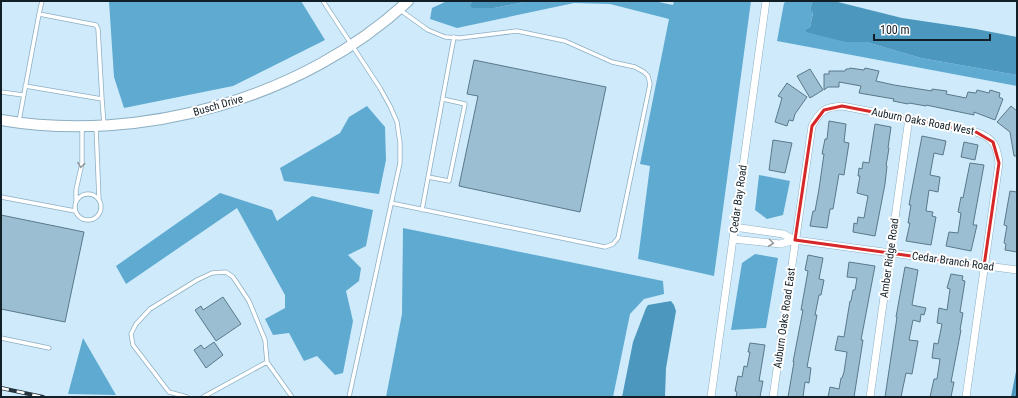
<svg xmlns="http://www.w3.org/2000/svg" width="1018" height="398" font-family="'Roboto Condensed',sans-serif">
<rect width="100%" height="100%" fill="#cfebfb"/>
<path fill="#5faad1" d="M109,1H301L325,40L233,86L124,108L114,77Z
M447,1H473L470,4L494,8L529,1H654L673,5L674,1H751L714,276L638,259L650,166L640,164L669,19L610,4L574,3L457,28L430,19L432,8Z
M787,1H813L812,3L810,9L813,12L810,27L806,29L845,42H866L921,58L1017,75V86L777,41L784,3Z
M367,106L385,127L386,160L379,194L284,181L280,168L340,133L349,117Z
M759,175L790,181L783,215L767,219L755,210Z
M220,193L272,210L277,221L312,196L373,210L366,246L348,255L361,268L359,281L346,291L353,321L343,373L335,375L317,356L304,361L289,333L273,335L265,319L285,308V295L237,208L126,284L116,266Z
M403,228L663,281L664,294L644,299L630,314L613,397H386L402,314Z
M755,254L778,258L766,328L731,330L742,263Z
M83,338L116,395L68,394Z"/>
<path fill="#4c97bd" d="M473,1H529L494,8H472L470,4Z
M813,1H834L902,18L976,29L1017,37V75L921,58L866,42H845L806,32V29L810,27L813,13L810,9L812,3Z
M671,301L674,305L676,311L666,368L665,397H622L633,342L646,308L648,305Z
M1017,366V397H1011Z"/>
<path fill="#9cbed2" stroke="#59798b" d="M474,60L606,87L580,212L459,186L478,96L467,94Z
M850,68L864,70L865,68L879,71L876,81L894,85L932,91V89L947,91L946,94L966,98L968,92L976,93L977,90L989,93L990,90L1000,93L999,97L1003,99L995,120L974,112V115L926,105V106L909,103L908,104L893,101L894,99L859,93L861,86L839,82V87H828L824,90V74H829V71H845L846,69H849Z
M810,69L823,90L810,98L797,76Z
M787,83L807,97L795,114L793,121L789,120L787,126L775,122L782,98L778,96Z
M1011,106L1017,111V156H1014L1010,132L997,122Z
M829,121L846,124L844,142L849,143L844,175L839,174L833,209H830L827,228L810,226L813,211H815L819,189L824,154H822L825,139H827Z
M875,124L891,127L888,148H889L886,166H887L885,184L875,236L853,232L854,223L857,224L858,217L864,218L868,196L857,193L860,176H858L859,168L862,169L863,162L869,163Z
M922,136L946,141L943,155L934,153L930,175L940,177L938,192L929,190L926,211L933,212L932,216L936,217L931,245L906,241L910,223H908L911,205H909Z
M773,140L792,143L785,173L769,170Z
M964,142L978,145L975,160L961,157Z
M970,163L984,165L973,225H977L971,251L946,246L949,232L958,233L961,213L958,212L961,197L963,198Z
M1010,191L1017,192V252L1005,250L1006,244L1004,243L1007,226L1004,225Z
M1,215L84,232L65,322L1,309Z
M808,255L823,258L819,279L824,280L821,295H819L815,315H817L807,367L811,368L809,383L805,382L803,397H788L794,362H793L803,310H801L808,271L805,270Z
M849,262L875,266L861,340H863L854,397H828L830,387L839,389L841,378H842L844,372L847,352L835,350L838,336L844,337L850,301H851L853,290H855L857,278L847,277Z
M905,267L918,270L912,305L926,308L924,315L921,314L920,322L913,320L909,340L918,341L912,374L906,373L901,397H885L897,317H896Z
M951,274L963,276L962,280L965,281L960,312L963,313L960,330H961L951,382H954L951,397H930L934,379H937L940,359L932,358L934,343L938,344L942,324L937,323L939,308L947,310L950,289L947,288Z
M223,297L241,324L216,341L195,310L201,306L203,310Z
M214,342L223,355L206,368L194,350L201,345L204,349Z
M750,343L765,345L759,381H763L760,397H736L737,392L735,391L738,376L742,377L744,366L747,367L750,352H748Z"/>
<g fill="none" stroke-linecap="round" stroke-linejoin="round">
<g stroke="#8dafc2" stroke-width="5">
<path id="lane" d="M323,1L380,88L390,106L397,122L400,143V163L349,397
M39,14L42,1
M25,86L102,99
M1,92L23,95
M19,121L39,14L96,25L98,29L102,99L104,125
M96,126L99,200
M428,177L449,181L465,104L443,99
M75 207a13 13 0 1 1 26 0a13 13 0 1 1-26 0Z
M1,197L75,211
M76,202V190L82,163V127
M391,203L605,247L613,244L618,238L650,84L648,76L644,72L635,67L612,62L565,41L517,31L460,38L445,37L428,30L400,10
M422,210L454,37
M1,338L49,348
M187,397L169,392L133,345L131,334L136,324L150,309L197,280L212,273L226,272L233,277L249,301L265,340L267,362L292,397
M203,397L267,362"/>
</g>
<g stroke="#8dafc2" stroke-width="8">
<path id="street" d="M733,239L780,244L795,240L783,234L734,227
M795,240L1017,270
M711,397L766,1
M773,397L812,126C820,111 825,107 842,106L976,132C993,138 997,145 999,163L966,397
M870,397L909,118"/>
</g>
<g stroke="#8dafc2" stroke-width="12">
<path id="secondary" d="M1,120C141,144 304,98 408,1"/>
</g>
<use href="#lane" stroke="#fff" stroke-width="3.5"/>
<use href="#street" stroke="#fff" stroke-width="7"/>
<use href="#secondary" stroke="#fff" stroke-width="10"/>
<g stroke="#26353d" stroke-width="4">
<path id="rail" d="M1,388L43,397"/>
</g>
<use href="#rail" stroke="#fff" stroke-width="2.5" stroke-dasharray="8" stroke-linecap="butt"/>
</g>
<defs><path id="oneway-chevron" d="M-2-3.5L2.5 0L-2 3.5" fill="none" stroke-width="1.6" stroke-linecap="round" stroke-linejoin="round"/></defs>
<g stroke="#949a9d">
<use href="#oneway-chevron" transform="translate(81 165) rotate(99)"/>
<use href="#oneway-chevron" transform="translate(771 243) rotate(7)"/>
</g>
<path fill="none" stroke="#d62828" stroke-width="3" stroke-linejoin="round" d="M842,106L976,132L993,142L999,163L984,266L795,240L812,126L824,110Z"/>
<g text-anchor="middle" stroke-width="4" stroke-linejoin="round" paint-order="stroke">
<g font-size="11" fill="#121f26" stroke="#fff">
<text transform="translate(218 105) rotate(-16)" y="4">Busch Drive</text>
<text transform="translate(923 121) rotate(11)" y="4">Auburn Oaks Road West</text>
<text transform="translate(738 199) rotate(-82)" y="4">Cedar Bay Road</text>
<text transform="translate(889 258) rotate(-82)" y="4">Amber Ridge Road</text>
<text transform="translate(953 261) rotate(8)" y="4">Cedar Branch Road</text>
<text transform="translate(784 318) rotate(-82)" y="4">Auburn Oaks Road East</text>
</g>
</g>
<rect width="1018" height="398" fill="none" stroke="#121f26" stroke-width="4"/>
<path d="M874 34v6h116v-6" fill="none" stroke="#121f26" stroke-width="2"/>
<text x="880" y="34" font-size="12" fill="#121f26" stroke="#ffffff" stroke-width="3" paint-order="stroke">100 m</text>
</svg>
